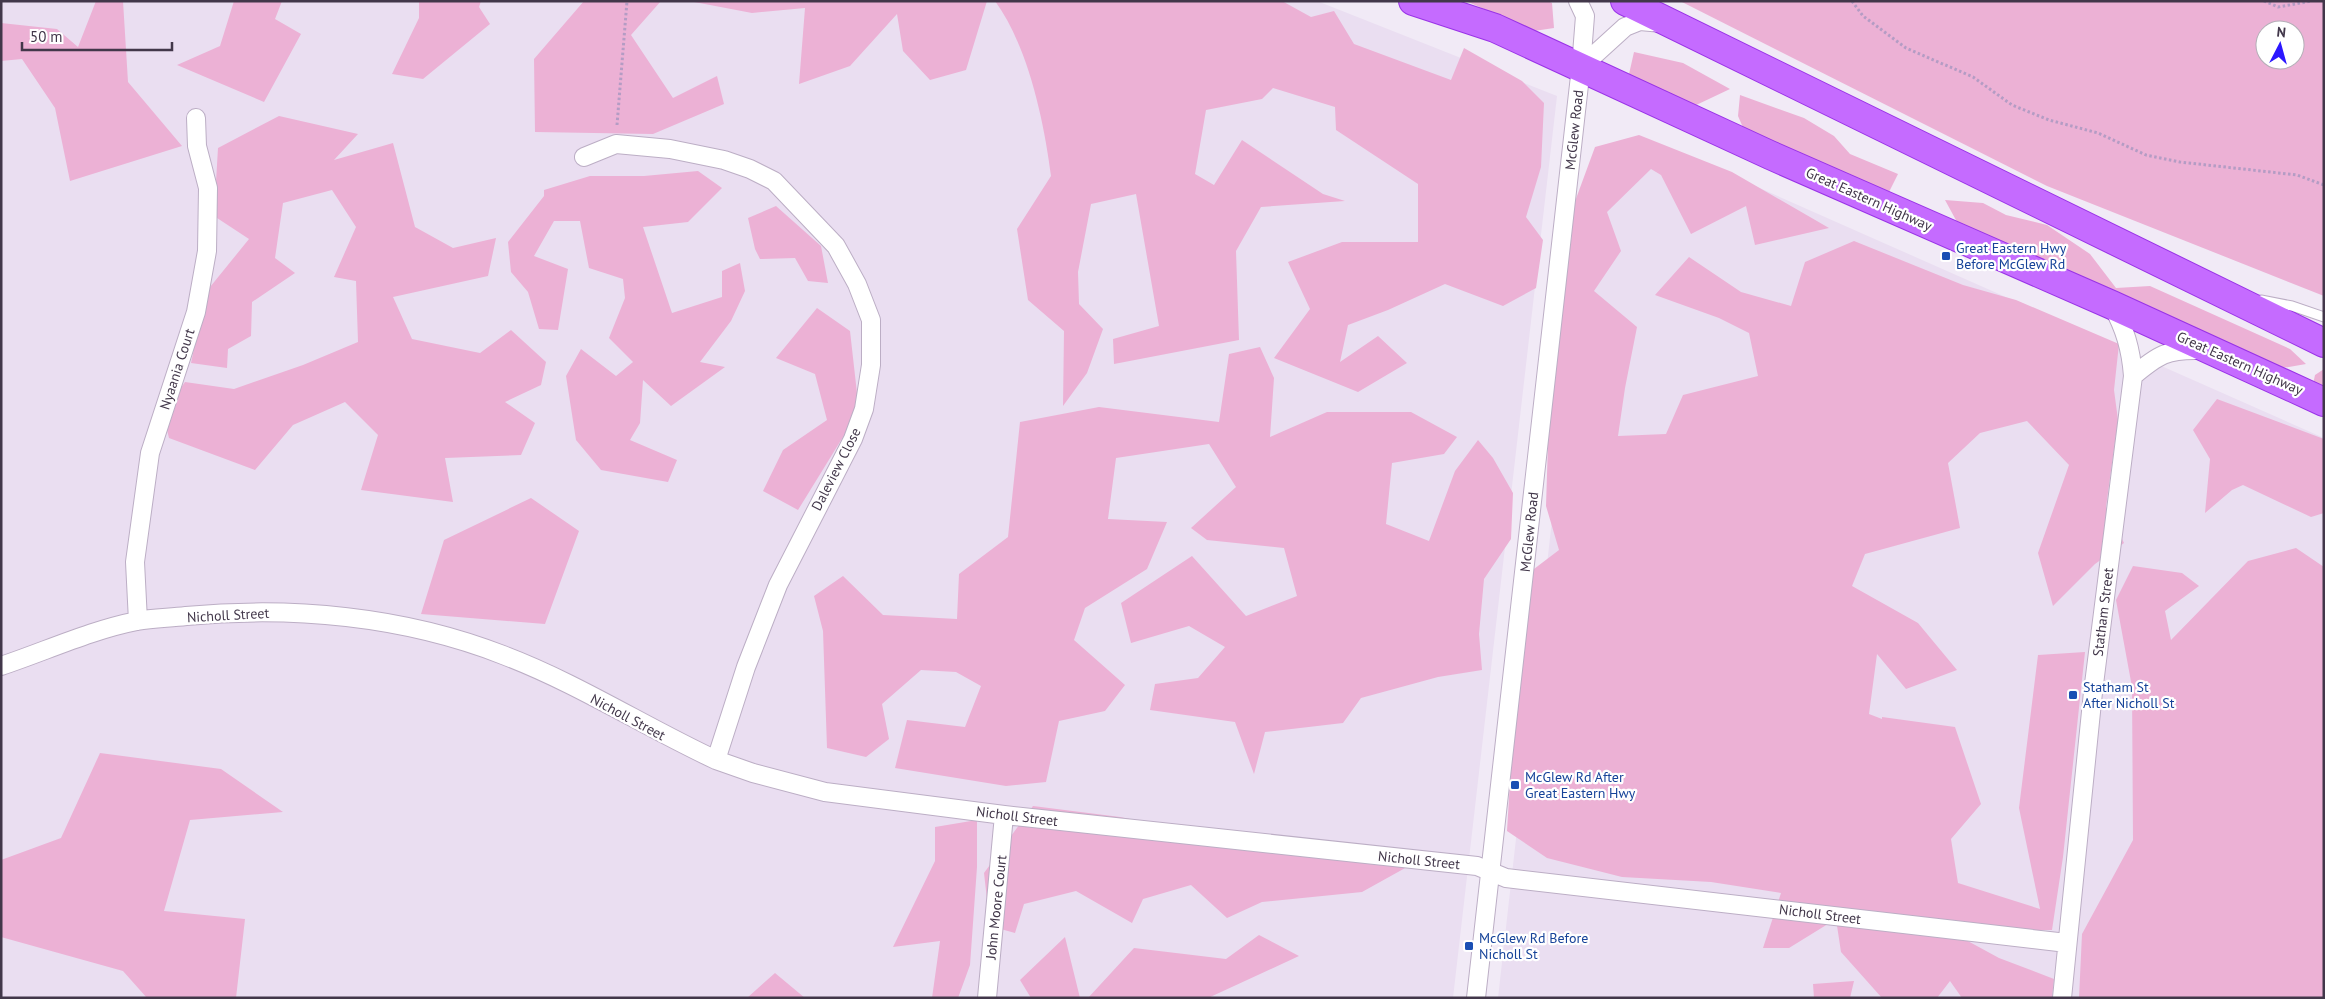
<svg xmlns="http://www.w3.org/2000/svg" width="2325" height="999" font-family="'PT Sans',sans-serif">
<rect width="100%" height="100%" fill="#f1eaf6"/>
<path fill="#eadef1" d="M1,1H1317L1557,96L1453,998H1Z
M1667,147L2324,438V998H1498L1590,184Z"/>
<path fill="#ecb1d5" fill-rule="evenodd" d="M96,1H123L128,82L182,146L70,181L55,108L22,59L1,61V23L57,29L78,47Z
M234,1H282L275,19L301,34L264,102L177,65L220,46Z
M419,1H481L479,7L490,24L423,79L392,74L419,18Z
M584,1H661L631,35L673,98L717,76L724,104L653,134L535,132L534,59Z
M689,1H987L966,70L930,80L903,51L897,14L850,66L799,84L805,8L752,13Z
M995,1H1282L1311,17L1334,11L1354,44L1451,80L1464,48L1522,81L1544,103L1541,167L1526,217L1543,240L1536,288L1503,306L1445,284L1388,310L1348,325L1340,362L1378,336L1407,363L1358,392L1274,358L1310,309L1288,262L1342,242H1418V184L1336,130L1335,107L1273,88L1262,99L1206,110L1195,174L1214,185L1242,140L1323,194L1345,201L1261,207L1236,251L1239,340L1114,364L1113,339L1159,326L1136,194L1091,204L1078,272L1079,304L1103,329L1087,373L1063,406L1064,331L1028,300L1017,229L1051,176C1044,121 1028,46 995,1Z
M1466,1H1548L1552,3L1554,28L1534,31Z
M1680,1H2324V296L2047,186ZM2265,30H2295V60H2265Z
M1634,52L1683,63L1730,89L1692,107L1627,83Z
M1740,95L1804,118L1834,136L1850,154L1898,174L1887,196L1745,132L1738,116Z
M279,116L358,134L334,160L393,143L415,227L453,248L496,238L488,276L393,297L412,339L480,353L511,330L546,362L541,385L505,402L535,423L521,455L445,458L453,502L361,490L378,435L345,402L293,425L255,470L169,438L163,414L185,382L234,389L303,365L358,342L356,281L334,277L356,227L332,190L283,203L275,258L295,273L252,302L251,336L228,349L227,368L191,363L206,292L249,239L214,216L218,148Z
M1639,135L1732,172L1829,228L1755,245L1746,206L1691,234L1661,175L1651,169L1607,212L1621,251L1594,291L1637,327L1625,388L1618,436L1666,434L1683,395L1758,376L1749,333L1719,318L1655,295L1689,257L1741,292L1791,306L1805,262L1854,241L1963,285L2016,300L2119,344L2114,390L2118,420L2106,507L2124,543L2095,564L2053,606L2038,553L2069,465L2027,421L1980,433L1948,463L1960,528L1865,554L1852,586L1918,623L1957,670L1906,689L1877,654L1869,714L1882,719V717L1955,727L1981,804L1951,839L1958,883L2040,909L2019,808L2038,655L2085,652L2063,857L2052,930H1983L1931,921L1999,958L2054,979L2052,998H1962L1950,981L1937,998H1882L1841,952L1836,919L1789,948H1763L1781,893L1711,882L1622,877L1547,858L1507,831L1512,749L1530,572L1559,550L1546,506L1550,379L1572,234L1570,215L1595,147Z
M698,171L722,188L688,222L643,227L672,313L722,297V271L740,263L745,291L731,321L700,362L725,367L671,406L643,380L640,423L630,440L677,460L668,482L601,470L576,440L566,376L581,349L616,376L633,362L609,338L625,298L623,279L589,268L580,221H554L534,256L568,269L558,330L539,329L528,292L511,272L508,242L544,196V190L590,176H644Z
M1945,200L1983,203L2006,215L2047,225L2090,254L2116,288L2150,286L2290,349L2306,364L2271,370L1957,222Z
M776,206L821,246L828,283L808,281L795,258L760,259L755,249L748,218Z
M817,308L850,331L859,411L798,510L763,491L783,450L827,420L815,374L776,358Z
M1260,347L1274,378L1270,437L1327,412H1411L1457,437L1444,454L1392,463L1386,524L1429,541L1455,471L1478,440L1493,458L1513,493L1511,539L1484,579L1479,634L1482,670L1438,677L1361,698L1343,723L1265,732L1254,774L1235,722L1150,710L1155,684L1198,678L1225,647L1189,626L1131,643L1121,603L1192,556L1246,616L1297,596L1284,548L1207,540L1191,528L1236,487L1209,444L1116,458L1108,519L1167,522L1147,569L1085,608L1074,640L1125,685L1105,711L1059,721L1046,782L1006,786L895,768L907,720L965,727L981,686L956,672L921,670L882,704L889,739L866,757L827,748L823,631L814,596L843,576L883,615L957,619L959,574L1008,537L1020,422L1099,407L1219,422L1229,354Z
M2324,369V395L2312,389L2315,375Z
M2217,399L2324,439V513L2311,517L2243,485L2232,490L2205,513L2210,459L2193,430Z
M531,498L579,531L545,624L421,614L444,540Z
M2296,548L2324,567V998H2079L2082,934L2133,840L2132,687L2116,600L2133,566L2182,573L2199,586L2165,611L2171,640L2248,561Z
M100,753L221,769L283,812L190,820L164,911L245,919L236,998H147L123,971L1,937V860L61,838Z
M1033,806L1120,817L1218,837L1425,857L1362,892L1262,902L1227,918L1191,885L1143,899L1132,923L1076,891L1024,904L1015,933L990,926L984,873Z
M977,820V867L970,965L958,998H932L940,941L893,947L935,861V827Z
M1259,935L1299,956L1208,998H1088L1134,948L1226,959Z
M1065,937L1080,998H1031L1020,980Z
M775,973L805,998H747Z
M1854,981L1850,998H1814L1813,984Z"/>
<g fill="none" stroke-linecap="round" stroke-linejoin="round">
<g stroke="#bcaec5" stroke-width="11">
<path id="lane" d="M2261,300L2292,306L2324,317"/>
</g>
<g stroke="#bcaec5" stroke-width="20">
<path id="street" d="M1581,67L1625,27L1640,21L1662,23
M584,157L616,144L670,149L724,160L750,169L774,181L836,246L857,284L871,320V365L864,409L853,439L778,585L746,667L716,760
M2133,376C2158,355 2167,349 2200,350
M138,621L135,562L150,453L196,312L207,251L208,188L197,146L196,118
M1,666C46,651 91,630 137,621C153,618 170,618 186,616C292,606 403,616 503,655C577,683 645,727 716,760L753,773L825,792L1004,815L1477,866L1506,878L2067,943
M987,998L1004,815
M1476,998L1581,67L1585,16L1578,1
M2062,998L2093,692L2133,376C2131,349 2125,329 2112,305"/>
</g>
<g stroke="#9933e6" stroke-width="30">
<path id="highway" d="M1413,1L1495,28L1770,155L2112,305L2324,402
M1625,1L2324,343"/>
</g>
<path stroke="#b49cc4" stroke-width="3" stroke-dasharray="2.5 2.5" stroke-linecap="butt" d="M1852,1L1863,16L1906,48L1973,77L2012,105L2049,120L2098,133L2146,155L2180,162L2297,175L2324,185
M2264,1L2278,7L2312,1
M617,125L627,1"/>
<use href="#lane" stroke="#fff" stroke-width="9"/>
<use href="#street" stroke="#fff" stroke-width="18"/>
<use href="#highway" stroke="#c56bff" stroke-width="28"/>
</g>
<g fill="#1a4fb4" stroke="#fff" stroke-width="2">
<rect x="1941" y="251" width="10" height="10" rx="2.5"/>
<rect x="2068" y="690" width="10" height="10" rx="2.5"/>
<rect x="1510" y="780" width="10" height="10" rx="2.5"/>
<rect x="1464" y="941" width="10" height="10" rx="2.5"/>
</g>
<g text-anchor="middle" stroke-width="4.5" stroke-linejoin="round" paint-order="stroke">
<g font-size="14" fill="#42374a" stroke="#fff">
<text transform="translate(1574 130) rotate(-84)" y="5">McGlew Road</text>
<text transform="translate(1869 199) rotate(24)" y="5">Great Eastern Highway</text>
<text transform="translate(2240 363) rotate(24)" y="5">Great Eastern Highway</text>
<text transform="translate(177 369) rotate(-72)" y="5">Nyaania Court</text>
<text transform="translate(836 469) rotate(-63)" y="5">Daleview Close</text>
<text transform="translate(1529 532) rotate(-84)" y="5">McGlew Road</text>
<text transform="translate(2103 612) rotate(-83)" y="5">Statham Street</text>
<text transform="translate(228 615) rotate(-3)" y="5">Nicholl Street</text>
<text transform="translate(628 717) rotate(28)" y="5">Nicholl Street</text>
<text transform="translate(1017 816) rotate(7)" y="5">Nicholl Street</text>
<text transform="translate(1419 860) rotate(6)" y="5">Nicholl Street</text>
<text transform="translate(996 907) rotate(-84)" y="5">John Moore Court</text>
<text transform="translate(1820 914) rotate(7)" y="5">Nicholl Street</text>
</g>
<g font-size="14" fill="#164399" stroke="#fff" text-anchor="start">
<text x="1956" y="253">Great Eastern Hwy<tspan x="1956" dy="16">Before McGlew Rd</tspan></text>
<text x="2083" y="692">Statham St<tspan x="2083" dy="16">After Nicholl St</tspan></text>
<text x="1525" y="782">McGlew Rd After<tspan x="1525" dy="16">Great Eastern Hwy</tspan></text>
<text x="1479" y="943">McGlew Rd Before<tspan x="1479" dy="16">Nicholl St</tspan></text>
</g>
</g>
<rect width="2325" height="999" fill="none" stroke="#42374a" stroke-width="5"/>
<g transform="translate(2280 45) rotate(6)"><circle r="24" fill="#ffffff" stroke="#b3afb7"/>
<path d="M0-4L9 19L0 12L-9 19Z" fill="#2c17ff"/>
<text y="-8" font-size="14" font-weight="bold" text-anchor="middle" fill="#42374a">N</text>
</g>
<path d="M22 42v8h150v-8" fill="none" stroke="#42374a" stroke-width="2.5"/>
<text x="30" y="42" font-size="15" fill="#42374a" stroke="#ffffff" stroke-width="4" paint-order="stroke">50 m</text>
</svg>
